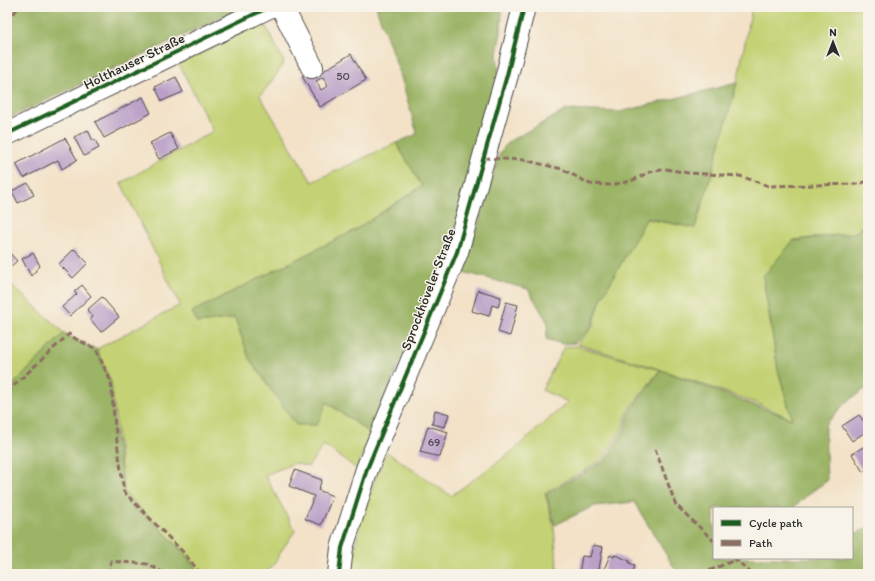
<svg xmlns="http://www.w3.org/2000/svg" width="875" height="581" font-family="Itim,sans-serif">
<rect width="100%" height="100%" fill="#f7f3e8"/>
<filter id="ink" filterUnits="userSpaceOnUse"><feTurbulence type="fractalNoise" baseFrequency=".025" numOctaves="2"/><feDisplacementMap in="SourceGraphic" scale="8" xChannelSelector="R" yChannelSelector="G"/><feConvolveMatrix kernelMatrix="1 2 1 2 8 2 1 2 1" color-interpolation-filters="sRGB"/></filter>
<filter id="wash" filterUnits="userSpaceOnUse"><feTurbulence type="fractalNoise" baseFrequency=".012" numOctaves="4" result="noise"/><feDisplacementMap in="SourceGraphic" scale="16" xChannelSelector="R" yChannelSelector="G"/><feGaussianBlur stdDeviation="0.9" result="paint"/><feColorMatrix in="noise" values="0 0 0 0 0 0 0 0 0 0 0 0 0 0 0 0 0 1.4 0 .05"/><feComposite in="paint" operator="in"/></filter>
<g filter="url(#wash)">
<rect width="100%" height="100%" fill="#f3e2c8"/>
<path fill="#c4d274" stroke="#787e50" d="M752,7H868V223L854,233L794,240L763,278L778,370L792,419L756,403L659,369L577,344L593,327L601,299L646,219L695,228L709,183L737,83Z
M264,22L284,62L277,74L260,96L312,182L396,143L422,186L355,230L192,312L198,323L235,318L249,358L326,402L370,433L357,469L324,445L308,467L295,463L265,475L295,531L281,551L273,566L264,574H202L183,551L124,492L111,382L97,349L180,305L121,183L213,131L179,64Z
M7,281L64,333L7,391Z
M577,346L660,370L629,409L621,431L602,460L545,493L554,527L558,574H351C354,555 357,535 362,516C369,494 377,473 387,452L451,496L510,453L568,402L542,390L564,347Z"/>
<path fill="#9bb466" stroke="#637048" d="M7,7H243L7,119Z
M376,7H502L501,32L497,54L499,74L457,225L370,433L327,402L317,425H296L249,358L235,318L198,323L192,312L355,230L422,186L396,143L417,134L401,77Z
M737,83L709,183L695,228L647,218L601,299L591,328L575,343L563,344L546,339L548,323L528,289L463,272L482,212L500,153L508,142L566,110L620,112Z
M868,224V387L846,402L825,425L827,481L811,492L793,508H714V558H852V535L868,528V574H678L634,502L594,506L555,525L546,494L604,461L623,432L631,409L661,370L792,419L778,370L763,276L793,241L854,233Z
M64,333L76,340L96,349L110,382L114,427L124,492L183,552L200,574H7V391Z"/>
<g id="blocks">
<path fill="#ba9fc7" fill-rule="evenodd" d="M351,54L366,80L320,107L302,76L317,68L320,73ZM323,77L328,86L321,90L316,81Z
M176,77L183,92L162,101L155,87Z
M143,97L151,113L104,138L95,122Z
M88,130L93,141L95,140L99,148L84,156L74,137Z
M170,133L179,149L159,159L150,143Z
M65,138L77,160L62,169L58,160L24,178L16,164Z
M28,183L34,195L18,203L12,191Z
M74,249L88,263L73,278L59,264Z
M7,250L17,261L10,267L7,264Z
M33,253L40,266L31,276L22,259Z
M82,285L91,296L70,316L62,307L77,294L74,292Z
M478,290L501,297L498,307L492,305L489,316L472,311Z
M102,297L119,317L101,332L90,319L93,317L87,310Z
M506,302L518,305L510,336L498,332Z
M435,410L449,414L445,427L432,424Z
M859,415L868,427V430L852,441L842,426Z
M428,426L448,432L440,457L420,452Z
M868,444V469L863,472L852,454Z
M295,470L322,480L318,490L333,496L321,525L305,519L314,496L289,486Z
M593,545L603,547L598,574H579L582,556L590,557Z
M610,555L614,557L615,555L630,561L629,563L635,565L632,574H602Z"/>
</g>
</g>
<g filter="url(#ink)">
<use href="#blocks" fill-opacity="0" stroke="#494643" stroke-width="1"/>
<g fill="none" stroke-linecap="round" stroke-linejoin="round">
<g stroke="#494643" stroke-width="24">
<path id="minor" d="M282,7L312,67
M7,134L269,7
M339,574L342,548L367,469L457,252L507,75L524,7"/>
</g>
<use href="#minor" stroke="#fff" stroke-width="22"/>
<path stroke="#8d6e63" stroke-width="3" stroke-dasharray="6 3" stroke-linecap="butt" d="M7,20L19,7
M484,158L524,160L562,169L590,184L611,185L631,181L650,172L666,169L688,173L740,176L769,186L858,184L868,181
M7,392L69,334L76,339L96,349L111,382L115,427L124,492L183,552L201,574
M655,449L676,505L714,541
M734,558L752,574
M108,574L111,561L147,564L166,574
M701,574L740,558"/>
<g stroke="#f7f3e8" stroke-width="6">
<path id="cycleway" d="M7,134L269,7
M339,574L342,548L367,469L457,252L507,75L524,7"/>
</g>
<use href="#cycleway" stroke="#1b5e20" stroke-width="4"/>
</g>
</g>
<g text-anchor="middle" stroke-width="3" stroke-linejoin="round" paint-order="stroke">
<g font-size="12" fill="#4f4852">
<text x="343" y="80">50</text>
<text x="434" y="446">69</text>
</g>
<g font-size="14" fill="#2b2b2b" stroke="#f7f3e8">
<text transform="translate(134 61) rotate(-26)" y="5">Holthauser Straße</text>
<text transform="translate(428 289) rotate(-69)" y="5">Sprockhöveler Straße</text>
</g>
</g>
<rect width="875" height="581" fill="none" stroke="#f7f3e8" stroke-width="24"/>
<rect x="713" y="507" width="140" height="52" fill="#f7f3e8" stroke="#a5a39c"/>
<rect x="721" y="520" width="20" height="6" fill="#1b5e20" stroke="#a5a39c"/>
<text x="749" y="527" font-size="12" fill="#2b2b2b">Cycle path</text>
<rect x="721" y="540" width="20" height="6" fill="#8d6e63" stroke="#a5a39c"/>
<text x="749" y="547" font-size="12" fill="#2b2b2b">Path</text>
<g transform="translate(833 42)" stroke="#f7f3e8" stroke-width="3" paint-order="stroke">
<path d="M0-3L7 15L0 10L-7 15Z" fill="#2b2b2b"/>
<text y="-6" font-size="11" font-weight="bold" text-anchor="middle" fill="#2b2b2b">N</text>
</g>
</svg>
